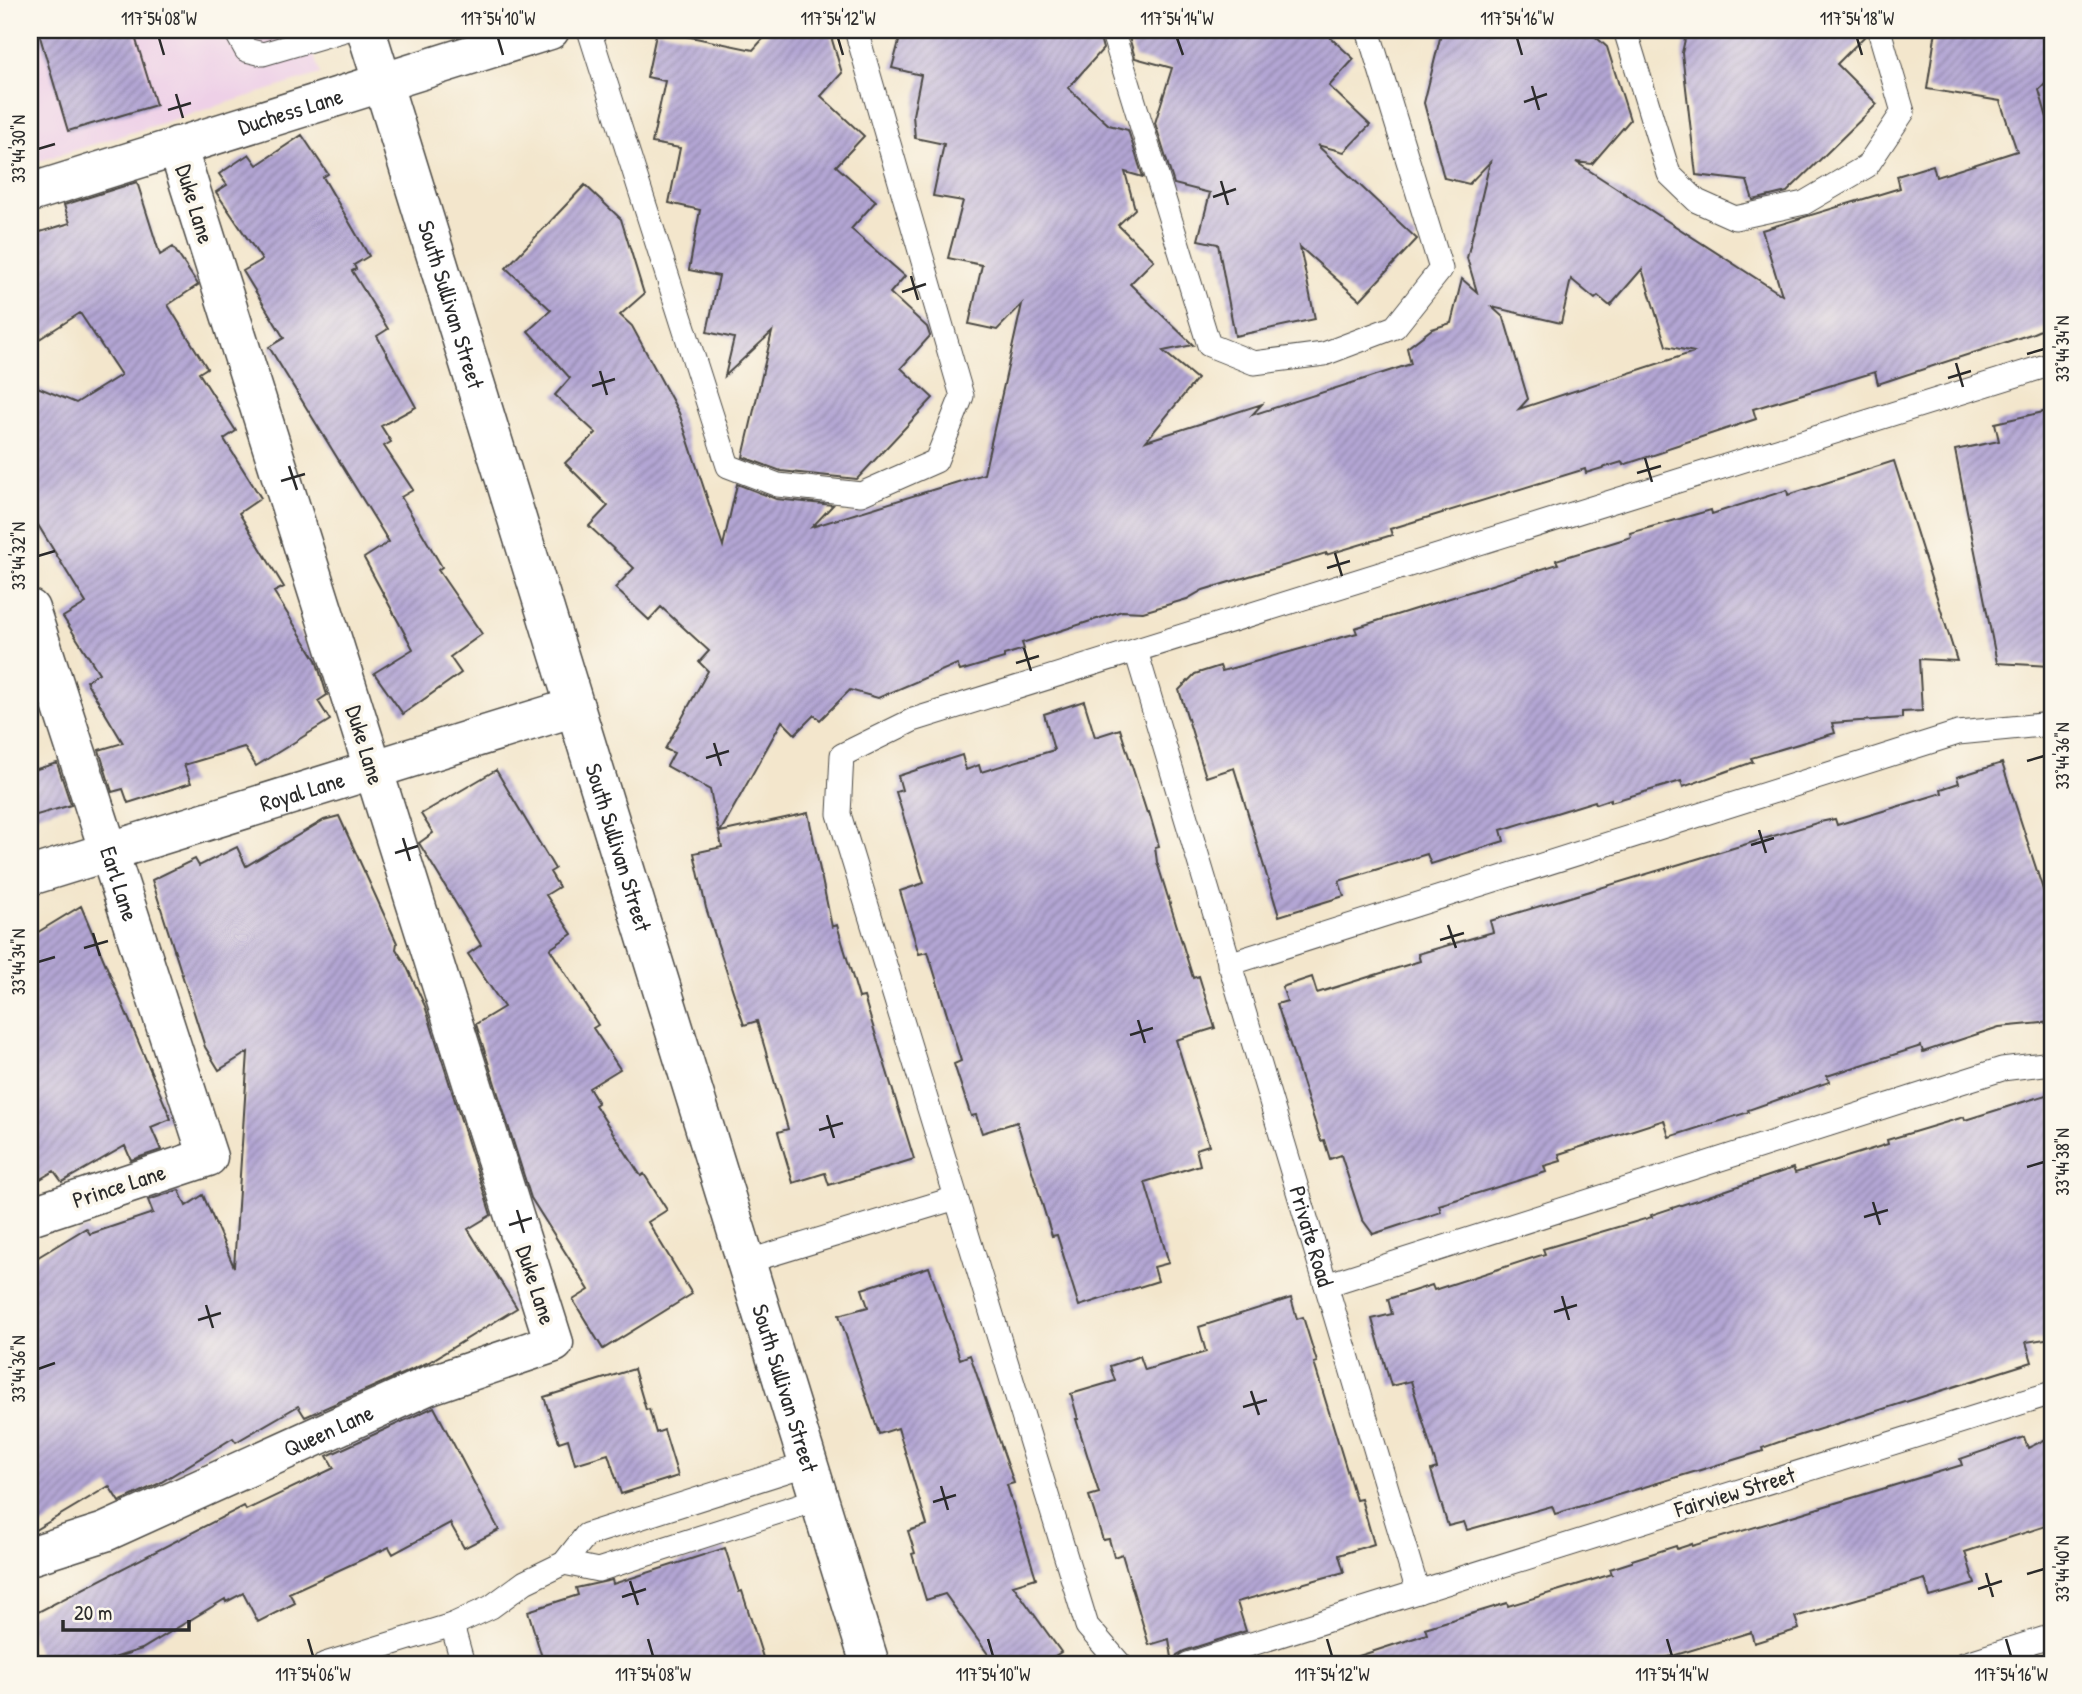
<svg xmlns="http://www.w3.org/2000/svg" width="2082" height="1694" font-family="'Patrick Hand',sans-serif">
<defs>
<pattern id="building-hatch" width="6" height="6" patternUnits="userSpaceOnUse" patternTransform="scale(1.75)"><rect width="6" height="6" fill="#b3a6d4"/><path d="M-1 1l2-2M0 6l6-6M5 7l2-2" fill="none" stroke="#9287ac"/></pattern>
</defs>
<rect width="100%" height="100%" fill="#fbf7ec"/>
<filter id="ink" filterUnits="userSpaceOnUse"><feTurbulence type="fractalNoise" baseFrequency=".0143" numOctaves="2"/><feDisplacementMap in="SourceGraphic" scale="14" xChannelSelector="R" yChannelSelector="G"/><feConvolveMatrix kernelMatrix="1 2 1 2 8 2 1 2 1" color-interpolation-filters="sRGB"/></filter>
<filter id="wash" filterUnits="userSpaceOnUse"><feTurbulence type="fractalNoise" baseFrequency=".00686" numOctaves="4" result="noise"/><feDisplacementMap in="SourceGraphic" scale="28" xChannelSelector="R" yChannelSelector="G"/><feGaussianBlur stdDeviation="1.57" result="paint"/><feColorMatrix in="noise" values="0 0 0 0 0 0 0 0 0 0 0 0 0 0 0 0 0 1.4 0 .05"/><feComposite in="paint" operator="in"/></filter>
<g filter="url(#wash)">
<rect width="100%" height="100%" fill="#f3e6cc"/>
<path fill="#eed0e7" d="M30,30H306L320,74L30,164Z"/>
<g id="blocks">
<path fill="url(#building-hatch)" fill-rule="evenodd" d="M38,30H133L156,105L68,131Z
M657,30L753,50L771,30H829L842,73L821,96L864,136L836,166L876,201L851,229L905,276L890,293L927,327L930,336L901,368L933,398L857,479L781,471L743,457L772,332L725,376L734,338L707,332L719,276L689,270L700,210L669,203L680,148L652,143L665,81L647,77Z
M902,30H958L993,38L1001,30H1098L1103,49L1068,88L1109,125L1128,130L1143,177L1125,172L1135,209L1118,225L1154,260L1130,284L1193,345L1163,351L1197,379L1146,441L1262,404L1252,415L1411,364L1407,348L1432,329L1451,323L1462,279L1477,292L1467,258L1490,162L1469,184L1444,178L1424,103L1442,30H1588L1607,47L1630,120L1592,164L1576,162L1782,295L1762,230L1900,188L1897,176L1933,165L1936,177L2017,151L2000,101L1927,89L1936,30H2052V77L2039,90L2052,135V325L2031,334L1878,384L1875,372L1753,409L1756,419L1665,449L1666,451L1623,465L1622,462L1586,473L1585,469L1390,529L1392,535L1326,555V553L1203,590L1187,599L1143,612L1122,611L1022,643L1024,649L1004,655V658L960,671L957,664L878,698L850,690L820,720L814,715L795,734L782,721L720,832L808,813L832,927L837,925L859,998L864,997L914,1159L829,1185L825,1173L793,1183L778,1132L788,1129L757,1021L744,1025L706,908L694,853L722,847L710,790L667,766L674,753L665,749L708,671L699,662L709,651L661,607L649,620L615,588L634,568L589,526L608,506L565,463L596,433L555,395L570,378L528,331L551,310L506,268L585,185L621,219L644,294L620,315L632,326L679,413L723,546L737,484L776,499L833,505L812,527L984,474L1022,304L997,330L969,324L982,265L948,258L963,201L933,196L944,144L915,138L913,115L921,75L892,68ZM1642,269L1666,346L1694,352L1519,409L1528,399L1504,318L1492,307L1561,323L1571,279L1595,299L1598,296L1610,306Z
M1127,30H1322L1354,59L1329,86L1370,125L1344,152L1317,145L1417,239L1360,300L1300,247L1315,319L1235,336L1218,244L1198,240L1210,193L1174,184L1155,123L1172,68L1135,58Z
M1687,30H1865L1866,35L1837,64L1877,104L1787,192L1753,200L1747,181L1696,175L1682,53Z
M302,135L328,174L323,177L369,256L354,265L356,269L352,271L388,329L377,336L416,407L381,426L391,442L384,446L413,490L401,497L442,567L438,570L482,634L450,657L461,673L403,714L374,673L413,649L364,558L389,542L269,347L284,338L243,271L262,260L216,192L227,185L219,174L249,154L257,165Z
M137,182L160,255L173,247L197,283L198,285L168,305L207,368L199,373L236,431L224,439L261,498L239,513L284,587L274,592L316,660L327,695L318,701L330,720L256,766L244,747L184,765L191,783L128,803L123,789L112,792L99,750L123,743L86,681L99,673L63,617L86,603L30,512V384L76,403L121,375L80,313L30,345V235L70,223L64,205Z
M2052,410V626L2050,666L1997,663L1955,450L1999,441L1995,423Z
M1894,461L1957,661L1919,659L1922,711L1902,712V718L1832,723L1835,733L1751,758L1753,762L1683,787L1681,781L1611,802V799L1596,804L1595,801L1501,830L1504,841L1431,864L1427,854L1339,881L1344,896L1279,916L1234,768L1206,777L1179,690L1195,674L1220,666L1222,671L1357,633L1355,628L1558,564L1556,560L1631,537L1630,533L1711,510L1712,514L1787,490L1788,495Z
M1084,701L1095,737L1120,729L1147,813L1149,812L1159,846L1155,847L1157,862L1193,978L1199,976L1215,1028L1176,1040L1209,1145L1196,1149L1200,1165L1145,1182L1169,1263L1154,1267L1158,1281L1079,1306L1057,1235L1052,1236L1017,1122L982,1133L976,1115L971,1116L954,1064L961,1061L928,952L919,954L900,891L924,883L896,792L902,790L898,776L962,755L966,770L979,765L981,772L1054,750L1044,714Z
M57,763L71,805L30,817V771Z
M2002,763L2046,899L2047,909H2052V1022L1999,1027L1923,1052L1921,1046L1827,1076L1829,1082L1748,1110L1749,1112L1669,1137L1664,1120L1559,1154L1561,1161L1544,1166L1546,1172L1439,1205L1441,1212L1373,1234L1362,1219L1341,1155L1330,1159L1324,1140L1321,1141L1277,1004L1287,1001L1282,987L1312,977L1317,993L1420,961L1418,954L1493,932L1490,921L1820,822L1835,819L1837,825L1942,793L1941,789L1959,783L1957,777Z
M496,770L555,869L550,872L559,887L546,895L572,934L550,949L598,1025L593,1028L620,1069L589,1088L598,1103L595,1105L641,1176L644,1174L667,1210L648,1222L692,1294L603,1349L573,1300L589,1290L531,1198L476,1024L504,1007L468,954L481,945L419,843L433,833L421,814Z
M339,816L397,943L396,949L406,965L425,1006L491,1215L468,1229L517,1308L429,1362L305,1417L298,1406L236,1442L233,1438L158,1484L119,1502L109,1486L30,1533V1262L86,1228L90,1234L153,1213L148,1200L179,1190L186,1206L203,1195L234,1267L248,1052L219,1070L205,1047L152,880L195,859L199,866L237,847L246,866L324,820Z
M81,906L171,1119L151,1127L161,1150L131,1160L125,1146L62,1182L54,1171L30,1185V937Z
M2052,1093V1338L2026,1342L2032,1362L1782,1441L1762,1448L1763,1451L1555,1514L1552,1506L1467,1530L1464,1522L1448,1526L1431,1470L1437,1468L1411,1381L1391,1386L1372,1319L1392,1314L1388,1299L1432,1285L1434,1290L1545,1254L1543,1249L1652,1217L1651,1215L1793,1168L1795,1173L1888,1144L1887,1140L1964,1117L1965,1120Z
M929,1267L960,1359L970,1355L1014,1483L1007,1485L1036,1578L1013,1585L1061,1652L1043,1664H995L945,1594L926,1600L912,1554L915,1553L908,1531L927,1525L898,1428L879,1434L839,1315L868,1307L862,1289Z
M1291,1298L1297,1319L1303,1317L1317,1362L1314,1363L1356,1500L1361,1499L1374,1544L1339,1555L1344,1572L1237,1602L1246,1631L1184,1651L1177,1655L1173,1664L1169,1639L1149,1645L1122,1554L1114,1557L1109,1539L1103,1540L1089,1496L1099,1493L1076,1419H1078L1071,1394L1115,1381L1110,1366L1140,1356L1145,1370L1206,1352L1199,1327Z
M634,1369L646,1410L649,1409L656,1433L664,1430L678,1476L621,1494L608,1454L575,1464L568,1439L559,1442L544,1397Z
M434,1407L499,1530L464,1548L450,1523L393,1554L389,1547L289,1593L295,1603L258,1622L243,1593L226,1602L225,1599L142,1649L95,1664H41L30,1628V1616L244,1506L246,1510L334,1468L327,1456Z
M2052,1436V1524L1965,1552L1975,1584L1930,1597L1925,1579L1795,1617L1799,1629L1754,1643L1751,1632L1646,1664H1358L1356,1657L1427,1634L1425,1628L1507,1603L1508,1606L1612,1574L1610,1569L1632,1562V1560L1676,1546L1677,1549L1692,1544V1546L1962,1465L1960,1459L2024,1437L2028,1448Z
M725,1548L739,1592L742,1591L765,1664H544L528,1611L578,1595L576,1588L612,1580L613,1584Z"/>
</g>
</g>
<g filter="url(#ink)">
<use href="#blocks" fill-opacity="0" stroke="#494743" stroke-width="2"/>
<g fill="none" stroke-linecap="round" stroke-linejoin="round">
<g stroke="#494743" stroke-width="25">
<g id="lane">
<path d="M235,30L246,50L263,54L345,30"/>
<path d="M589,30L728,466L778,485L861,494L936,461L962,396L856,30"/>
<path d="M1112,30L1209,345L1254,363L1324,354L1395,327L1441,269L1368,30"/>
<path d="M1625,30L1669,174L1697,201L1735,218L1804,203L1867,166L1903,112L1879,30"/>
<path id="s1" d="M1136,651L1418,1592"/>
<path d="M1229,964L1958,733L2052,724"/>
<path d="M746,1262L956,1198"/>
<path d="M1326,1285L2002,1069L2052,1063"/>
<path d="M564,1563L598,1570L819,1499"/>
<path d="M452,1625L463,1664"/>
<path d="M325,1664L452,1625L491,1607L525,1582L564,1563L586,1535L808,1464"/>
<path d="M1120,1664L1087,1626L839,814L842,755L913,720L2052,364"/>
<path d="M1188,1664L2052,1393"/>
<path d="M1964,1664L2052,1636"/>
</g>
</g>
<g stroke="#494743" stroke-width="41">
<g id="street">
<path id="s2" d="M382,81L870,1664"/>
<path id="s3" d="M30,193L550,30"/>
<path id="s4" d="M30,609L208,1157L30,1216"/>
<path id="s5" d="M30,876L575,707"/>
<path id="s6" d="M30,1556L105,1532L427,1386L554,1343L177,146"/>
</g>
</g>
<g stroke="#494743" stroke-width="41">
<path id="secondary" d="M366,30L382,81"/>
</g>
<use href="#lane" stroke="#fff" stroke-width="23"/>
<use href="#street" stroke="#fff" stroke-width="38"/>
<use href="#secondary" stroke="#fff" stroke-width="38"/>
</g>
</g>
<path fill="none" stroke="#2b2b2b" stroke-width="2.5" d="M159,38L164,55M498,38L503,55M838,38L843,55M1177,38L1183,55M1517,38L1522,55M1857,38L1862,55M1532,86L1539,110M176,94L183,118M1524,102L1547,94M168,110L191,103M38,149L55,144M1221,181L1228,205M1213,197L1236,189M911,276L918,300M902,292L926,284M2027,354L2044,349M1956,363L1963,387M600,371L607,395M1948,378L1971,371M592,386L615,379M1645,458L1652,482M289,466L297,490M1637,473L1661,466M281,481L305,474M1335,553L1342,576M38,556L55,551M1327,568L1350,561M1024,648L1031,671M1016,663L1039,656M714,743L721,766M706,758L729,751M2027,761L2044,756M1759,830L1766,853M403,838L410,861M1751,845L1774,838M395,853L418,846M1448,925L1456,948M93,933L100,956M1440,940L1464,933M84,948L108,941M38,962L55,957M1138,1020L1145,1043M1130,1035L1153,1028M827,1115L834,1138M819,1130L843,1123M2027,1167L2044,1162M1873,1202L1880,1225M517,1210L524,1233M1864,1217L1888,1210M509,1225L532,1218M1562,1296L1569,1320M206,1305L213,1328M1554,1312L1577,1305M198,1320L221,1313M38,1369L55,1363M1251,1391L1259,1415M1243,1407L1267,1400M941,1486L948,1510M933,1502L956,1495M1986,1573L1993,1597M2027,1574L2044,1569M630,1581L638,1605M1978,1589L2002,1581M622,1597L646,1589M308,1639L313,1656M648,1639L653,1656M988,1639L993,1656M1327,1639L1332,1656M1667,1639L1672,1656M2006,1639L2011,1656"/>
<g text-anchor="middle" stroke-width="7" stroke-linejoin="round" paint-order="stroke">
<g font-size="23" fill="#2b2b2b" stroke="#fbf7ec">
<text dy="8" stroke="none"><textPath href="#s3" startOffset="273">Duchess Lane</textPath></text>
<text transform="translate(195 204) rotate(73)" y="8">Duke Lane</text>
<text dy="8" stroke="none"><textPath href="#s2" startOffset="234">South Sullivan Street</textPath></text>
<text transform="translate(365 745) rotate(73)" y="8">Duke Lane</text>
<text dy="8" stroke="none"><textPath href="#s5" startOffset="285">Royal Lane</textPath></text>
<text dy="8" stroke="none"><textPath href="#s2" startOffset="802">South Sullivan Street</textPath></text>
<text dy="8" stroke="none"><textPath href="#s4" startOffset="289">Earl Lane</textPath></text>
<text transform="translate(119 1186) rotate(-18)" y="8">Prince Lane</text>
<text dy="8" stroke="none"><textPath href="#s1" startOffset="611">Private Road</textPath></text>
<text transform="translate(536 1285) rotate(72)" y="8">Duke Lane</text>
<text dy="8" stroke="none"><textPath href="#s2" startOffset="1368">South Sullivan Street</textPath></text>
<text dy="8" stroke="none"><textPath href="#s6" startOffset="324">Queen Lane</textPath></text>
<text transform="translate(1735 1492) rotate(-17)" y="8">Fairview Street</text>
</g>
</g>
<rect width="2082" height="1694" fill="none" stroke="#fbf7ec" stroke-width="77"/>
<path d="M63 1620v10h126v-10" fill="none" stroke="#2b2b2b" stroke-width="3.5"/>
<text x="74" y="1620" font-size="21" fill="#2b2b2b" stroke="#fbf7ec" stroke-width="5" paint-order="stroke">20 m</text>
<rect x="38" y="38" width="2006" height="1618" fill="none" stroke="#2b2b2b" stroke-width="2.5"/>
<g font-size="18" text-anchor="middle" fill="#2b2b2b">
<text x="159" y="25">117°54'08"W</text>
<text x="498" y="25">117°54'10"W</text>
<text x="838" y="25">117°54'12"W</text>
<text x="1177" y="25">117°54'14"W</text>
<text x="1517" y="25">117°54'16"W</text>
<text x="1857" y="25">117°54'18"W</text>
<text transform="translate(19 149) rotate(-90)" y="6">33°44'30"N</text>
<text transform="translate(2063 349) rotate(-90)" y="6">33°44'34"N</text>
<text transform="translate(19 556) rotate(-90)" y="6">33°44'32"N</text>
<text transform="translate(2063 756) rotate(-90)" y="6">33°44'36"N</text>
<text transform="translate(19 962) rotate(-90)" y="6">33°44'34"N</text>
<text transform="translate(2063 1162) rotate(-90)" y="6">33°44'38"N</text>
<text transform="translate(19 1369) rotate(-90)" y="6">33°44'36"N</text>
<text transform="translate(2063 1569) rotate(-90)" y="6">33°44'40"N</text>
<text x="313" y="1681">117°54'06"W</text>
<text x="653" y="1681">117°54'08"W</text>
<text x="993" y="1681">117°54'10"W</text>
<text x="1332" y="1681">117°54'12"W</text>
<text x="1672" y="1681">117°54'14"W</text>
<text x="2011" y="1681">117°54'16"W</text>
</g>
</svg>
